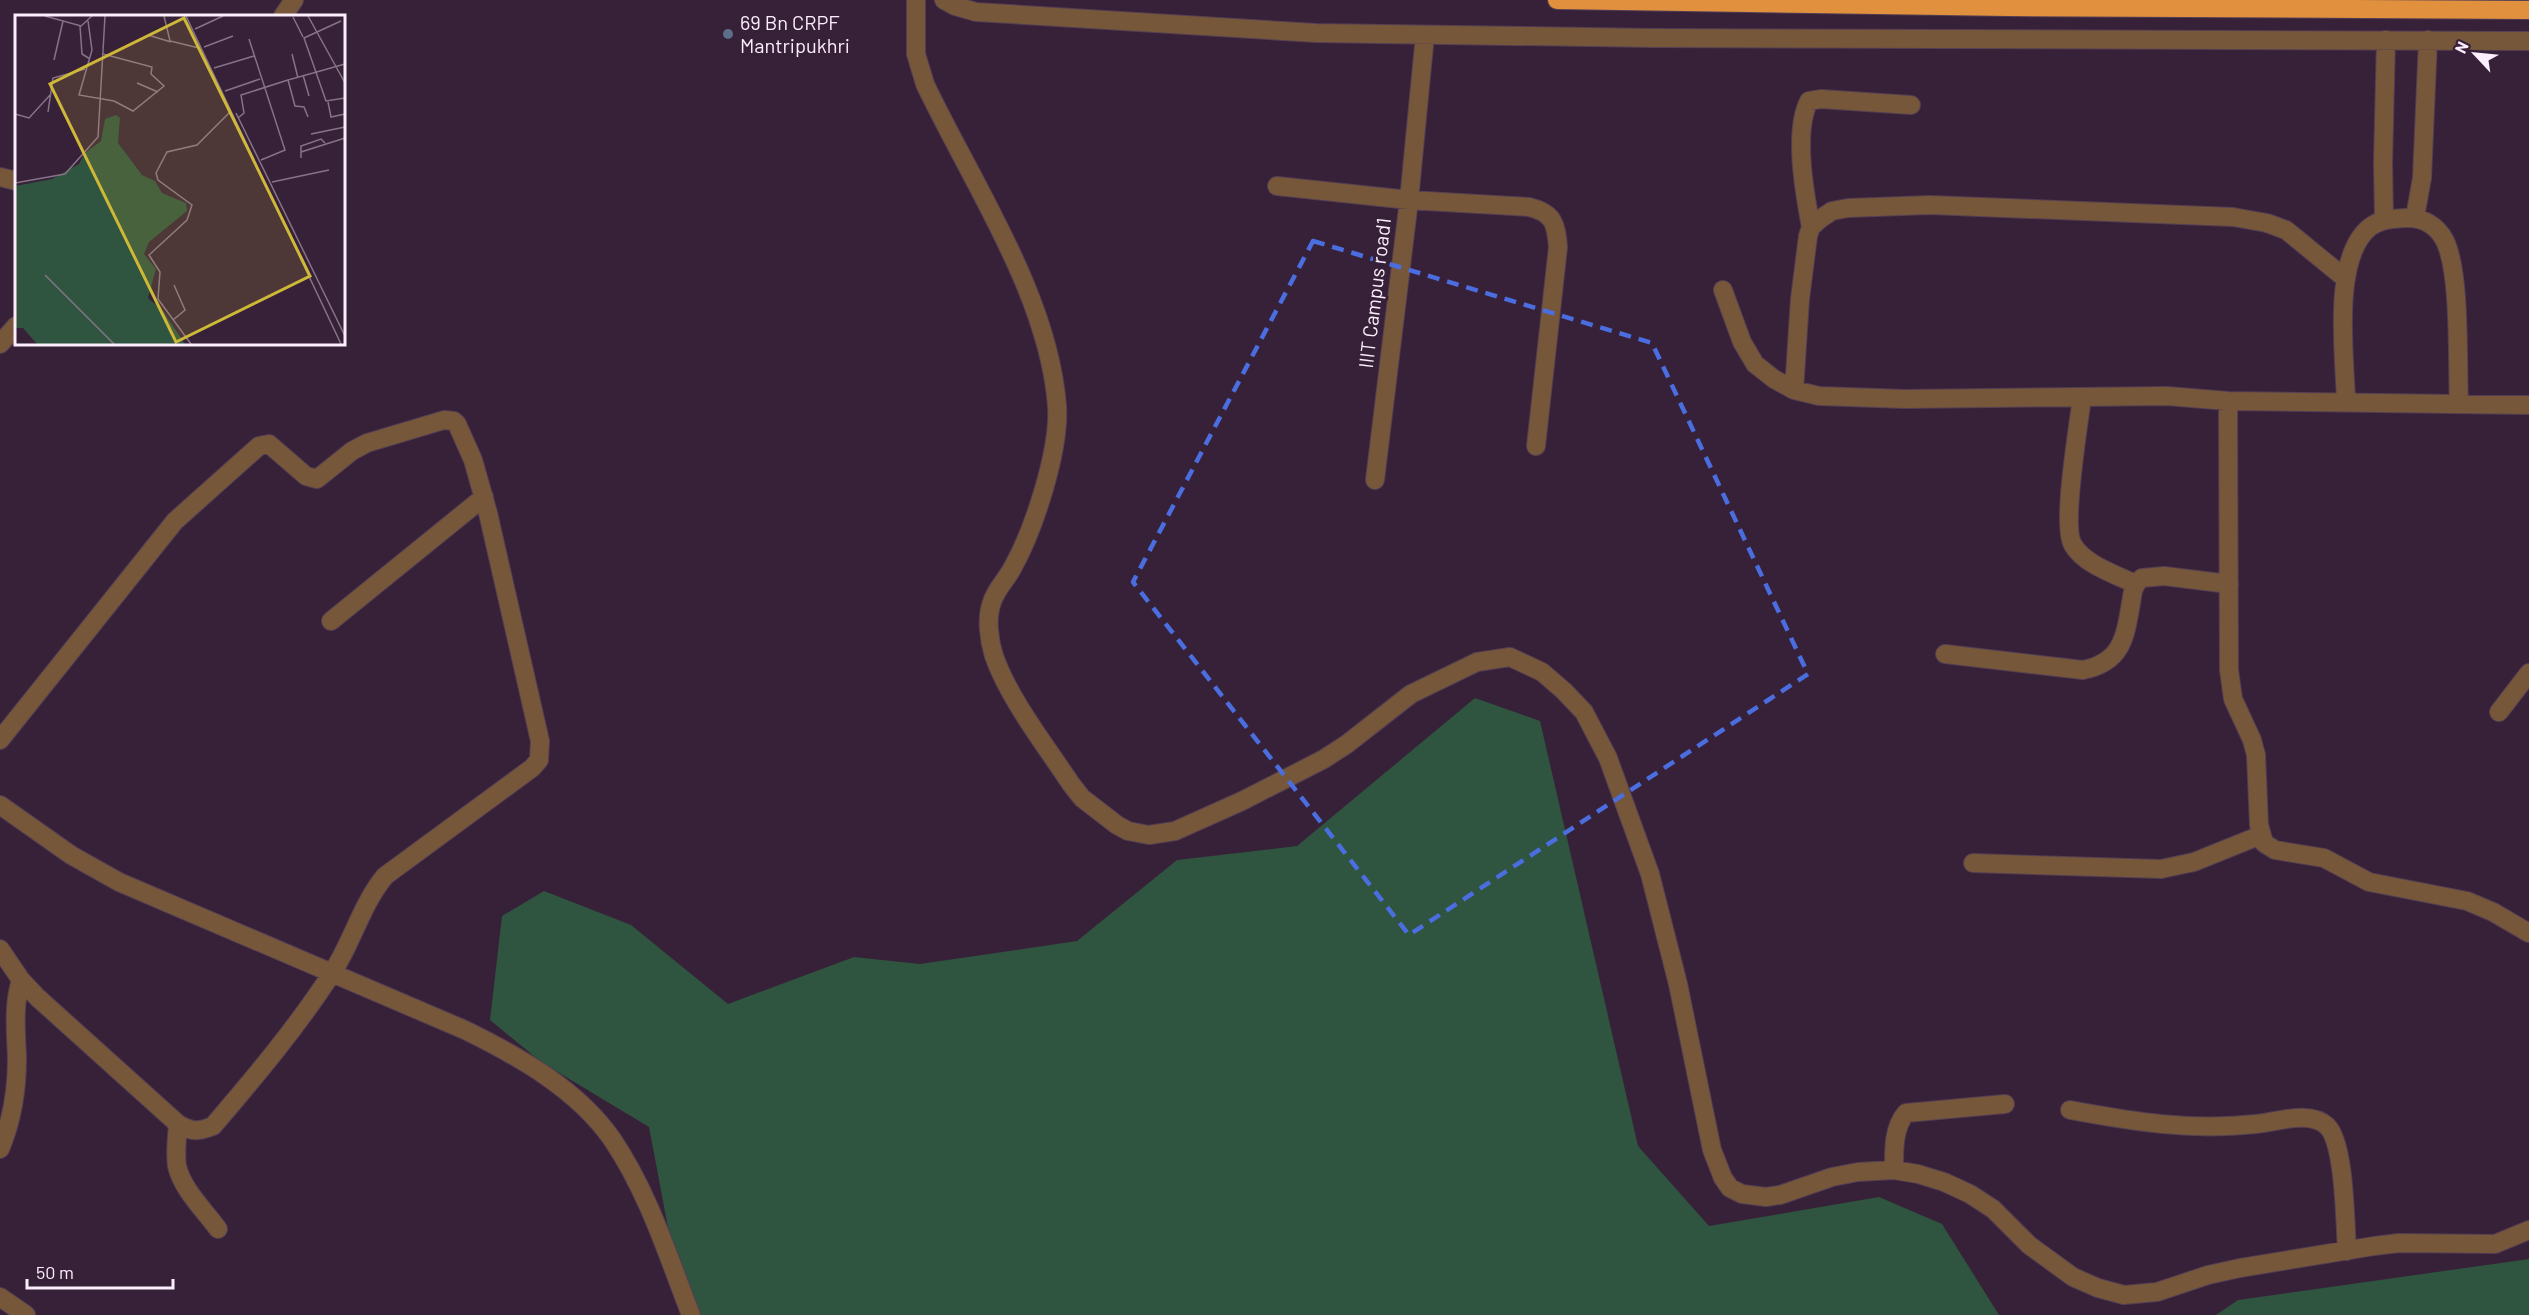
<svg xmlns="http://www.w3.org/2000/svg" width="2529" height="1315" font-family="Barlow,sans-serif">
<rect width="100%" height="100%" fill="#372138"/>
<path fill="#2f543f" d="M1475,698L1540,721L1638,1146L1709,1226L1879,1197L1942,1224L1999,1315H689L683,1307L649,1127L541,1062L490,1020L502,916L544,891L631,925L728,1004L854,957L920,964L1077,941L1177,860L1297,846Z
M2529,1259V1315H2216L2238,1300Z"/>
<g fill="none" stroke-linecap="round" stroke-linejoin="round">
<g stroke="#533e54" stroke-width="20">
<path id="minor" d="M916,0V54L925,84C972,183 1049,296 1057,406C1060,450 1034,529 1013,567C1007,579 996,589 992,602C986,618 989,640 994,656C1009,699 1046,746 1071,784L1082,798L1117,825L1128,831L1149,835L1175,831L1242,801L1324,759L1347,744L1411,694L1477,662L1510,657L1542,672L1564,691L1584,712L1608,758L1650,874L1678,984L1712,1150L1723,1178L1730,1188L1742,1194L1766,1197L1780,1195L1832,1177L1858,1172L1894,1170L1918,1174L1944,1182L1970,1194L1993,1209L2029,1245L2073,1277L2098,1288L2124,1295L2157,1292L2208,1275L2240,1268L2374,1246L2399,1243L2495,1244L2529,1230
M944,0L955,6L976,12L1316,33L1652,38L2529,41
M283,16L294,0
M0,177L16,181
M1277,186L1409,200L1529,207C1554,213 1556,224 1558,247L1536,446
M2415,217L2422,178L2428,40
M2384,219L2383,163L2386,40
M1811,227C1805,195 1793,132 1809,101L1821,99L1911,105
M1723,290L1742,342L1755,364L1774,379L1794,390L1819,396L1905,399L2167,396L2228,401L2529,405
M0,344L16,326
M1794,390L1800,299L1808,236L1811,227L1820,219L1832,211L1848,208L1930,205L2233,217L2267,223L2286,230L2346,279
M2082,397C2079,424 2061,526 2073,545C2085,565 2115,574 2135,584
M2228,401L2229,670L2233,699L2252,740L2256,755L2259,825L2264,843L2275,850L2324,858L2369,882L2467,901L2493,912L2529,933
M2346,402C2345,357 2331,258 2370,227C2381,219 2392,219 2405,218C2422,217 2437,225 2445,241C2461,274 2457,364 2459,404
M1375,480L1409,200L1425,35
M331,621L484,497
M1945,654L2083,670C2122,662 2125,638 2131,603C2133,592 2132,586 2142,578L2164,576L2229,584
M2499,712L2529,673
M0,740L175,521L259,446L269,444L306,476L317,479L352,451L367,443L444,420L454,421L457,424L473,460L488,513L540,741L539,760L532,768L385,876C361,905 352,943 332,973C297,1027 255,1077 213,1126C198,1132 192,1132 178,1124L37,997L21,980L0,949
M0,805L71,855L119,882L465,1030C518,1056 577,1089 612,1139C648,1192 668,1256 691,1315
M1973,863L2161,869L2194,862L2261,835
M2070,1110C2135,1122 2191,1131 2256,1124C2277,1122 2310,1110 2327,1126C2345,1143 2345,1224 2347,1251
M178,1124C177,1138 175,1153 177,1166C182,1189 205,1211 218,1229
M0,1149C12,1121 17,1089 17,1058C16,1031 13,1006 21,980
M1894,1170C1894,1151 1893,1128 1906,1113L2005,1104
M0,1297L26,1315"/>
</g>
<g stroke="#533e54" stroke-width="20">
<path id="highway" d="M1557,0L2009,7L2529,10"/>
</g>
<use href="#minor" stroke="#775739" stroke-width="18"/>
<use href="#highway" stroke="#e1913e" stroke-width="18"/>
</g>
<path fill="none" stroke="#4a6edf" stroke-width="4.5" stroke-dasharray="12 8" stroke-linejoin="round" d="M1313,241L1652,343L1808,674L1409,935L1133,582Z"/>
<circle fill="#5c6f8a" stroke="#372138" stroke-width="2" cx="728" cy="34" r="6"/>
<g text-anchor="middle" stroke-width="6" stroke-linejoin="round" paint-order="stroke">
<g font-size="20" fill="#fceefd" stroke="#372138" text-anchor="start">
<text x="740" y="30">69 Bn CRPF<tspan x="740" dy="23">Mantripukhri</tspan></text>
</g>
<g font-size="20" fill="#fceefd" stroke="#372138">
<text transform="translate(1375 293) rotate(-83)" y="7">IIIT Campus road1</text>
</g>
</g>
<g transform="translate(15 15)">
<rect width="330" height="330" fill="#372138"/>
<path d="M101,100L105,103L103,128L127,160L140,166L147,178L171,188L172,196L134,227L129,239L141,254L133,283L148,296L170,329H22L8,313H0V171L37,164L64,149L70,138L86,126L90,104Z" fill="#2f543f"/>
<path fill="none" stroke="#867387" stroke-width="1.5" d="M30,1L66,11L77,1M149,1L155,26L184,33M171,1L326,329M293,1L330,68M278,2L288,22M73,6L77,35L64,80L99,86L118,96L149,71L136,59L137,52L88,39M326,6L289,23L311,86L330,83M65,11L67,39L75,44M180,14L208,1M133,20L156,27M234,24L270,135L246,145M189,32L218,21M277,39L283,63M39,45L48,6M199,53L239,41M288,60L294,81M122,68L143,77M210,76L245,64M313,87L316,102L330,99M33,97L38,63L70,54M221,98L330,321M0,99L14,103L36,79M293,102L289,92L280,91L273,65L330,49M223,103L229,98L226,80L273,65M296,119L330,112M286,137L330,123M286,143V131L306,124L310,128M257,167L314,155M0,168L50,159L83,122L90,1M30,260L99,329M158,305L170,295L159,270M176,329L143,284L145,257L134,240L172,205L177,190L143,165L141,158L152,137L182,130L215,97"/>
<path fill="#ceb837" fill-opacity="0.15" stroke="#ceb837" stroke-width="3" d="M169,3L295,261L161,327L35,69Z"/>
<rect width="330" height="330" fill="none" stroke="#fceefd" stroke-width="3"/>
</g>
<g transform="translate(2475 54) rotate(296)" stroke="#372138" stroke-width="4.5" paint-order="stroke">
<path d="M0-4.5L10 22L0 15L-10 22Z" fill="#fceefd"/>
<text y="-9" font-size="16" font-weight="bold" text-anchor="middle" fill="#fceefd">N</text>
</g>
<path d="M27 1279v9h146v-9" fill="none" stroke="#fceefd" stroke-width="3"/>
<text x="36" y="1279" font-size="18" fill="#fceefd" stroke="#372138" stroke-width="4.5" paint-order="stroke">50 m</text>
</svg>
